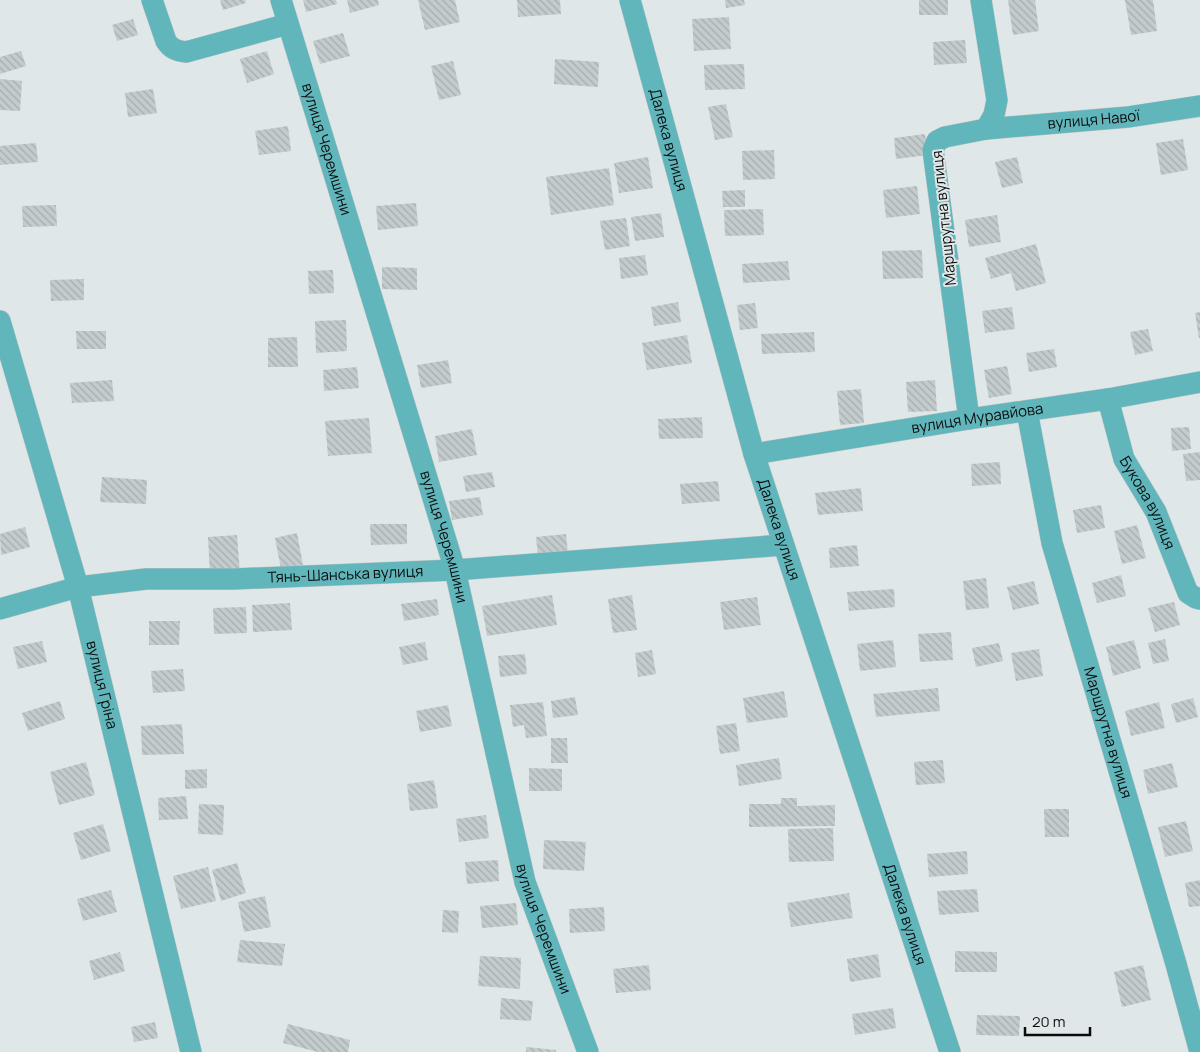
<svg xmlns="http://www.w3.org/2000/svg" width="1200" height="1052" font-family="Manrope,sans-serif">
<defs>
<pattern id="building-back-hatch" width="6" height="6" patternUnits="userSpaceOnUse" patternTransform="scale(1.25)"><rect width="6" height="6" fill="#c3cbcc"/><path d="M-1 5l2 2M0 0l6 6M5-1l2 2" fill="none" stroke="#a6adae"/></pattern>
</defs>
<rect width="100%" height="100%" fill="#dfe7e8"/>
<path fill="url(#building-back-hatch)" d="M220,0H245L246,3L223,10Z
M303,0H336L337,4L306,12Z
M347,0H378L379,5L350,13Z
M418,0H455L460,22L425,30Z
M517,0H560L561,14L518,17Z
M725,0H744L745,5L726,8Z
M919,0H948V15H919Z
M1008,0H1035L1039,31L1013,35Z
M1125,0H1153L1157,31L1131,35Z
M729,17L731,49L694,51L692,19Z
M133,19L138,35L117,41L112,25Z
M343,33L350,56L320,64L313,41Z
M965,40L967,63L934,65L933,42Z
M21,51L26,66L0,74V57Z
M267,51L274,74L247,83L240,59Z
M555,59L599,62L598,87L554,84Z
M453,61L461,95L439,100L431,66Z
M744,64L745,89L705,90L704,65Z
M0,79L22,81L20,111L0,110Z
M153,89L157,113L128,117L125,93Z
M726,104L733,137L715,140L708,107Z
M288,126L291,151L259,155L255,131Z
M925,134L928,155L896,159L894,138Z
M1183,139L1188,170L1161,175L1156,143Z
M36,143L38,162L0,165V146Z
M774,150L775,179L743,180L742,151Z
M648,157L653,188L619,193L614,163Z
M1017,157L1023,183L1002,188L995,162Z
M609,168L614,205L551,215L546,177Z
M917,186L920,214L886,218L883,190Z
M745,190V207H723L722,191Z
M416,203L418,226L378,230L376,206Z
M56,205L57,226L23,227L22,206Z
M763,209L764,235L725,236L724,210Z
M661,213L664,237L635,241L631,217Z
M997,215L1001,242L969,247L965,220Z
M626,218L630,246L605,250L600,221Z
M1036,244L1046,283L1016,291L1011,273L991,279L985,258Z
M922,250L923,278L883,279L882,251Z
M645,255L648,275L621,279L619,258Z
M788,261L790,280L743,283L742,264Z
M382,267L417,268V290L382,289Z
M333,270L334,293L309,294L308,271Z
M84,279V300L51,301L50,280Z
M678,302L681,322L654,326L651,307Z
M755,303L758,328L740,330L737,305Z
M1012,307L1015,329L985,333L982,311Z
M1200,312V338H1199L1195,313Z
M346,320L347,351L316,353L315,321Z
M1148,329L1153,351L1135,355L1130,332Z
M76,331H106V349H77Z
M814,332L815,352L762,354L761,334Z
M687,335L692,363L647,370L642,343Z
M297,337L298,367H268V338Z
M1054,349L1057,367L1029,372L1026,353Z
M448,360L452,383L421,388L417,365Z
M1007,366L1012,394L989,398L984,370Z
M357,367L359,388L324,391L323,370Z
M112,380L114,401L72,403L70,383Z
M935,380L937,411L908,412L906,382Z
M861,389L864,423L840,425L837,391Z
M702,417L703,438L659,439L658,419Z
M369,418L372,453L328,456L325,421Z
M1189,427L1191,449L1172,451L1171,428Z
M472,429L477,455L439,462L435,436Z
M1200,452V480L1186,481L1183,454Z
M1000,462L1001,484L972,486L971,464Z
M492,472L495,487L466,492L463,476Z
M102,477L147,480L146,504L100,502Z
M718,481L720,501L682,504L680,484Z
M861,488L863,511L818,515L815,493Z
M480,497L483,515L452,520L449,501Z
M1101,505L1105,528L1077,533L1073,510Z
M370,524H407V544L371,545Z
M1137,525L1146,558L1122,564L1114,531Z
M25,527L30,547L1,555L0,534Z
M297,533L303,565L281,569L275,538Z
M566,534L568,554L538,557L536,537Z
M237,535L240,573L210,575L208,537Z
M857,545L859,566L830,568L829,548Z
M1121,575L1126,596L1097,603L1092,583Z
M986,578L989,608L966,610L963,581Z
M1034,581L1039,604L1013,610L1007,587Z
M894,589L895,607L849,611L847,592Z
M552,595L557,625L487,636L482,606Z
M632,595L637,630L613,633L608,599Z
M757,597L761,625L724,630L720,602Z
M437,599L439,615L404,621L401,604Z
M1174,602L1180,625L1155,632L1148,608Z
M290,603L292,630L253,632L252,605Z
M246,607L247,633L214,634L213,608Z
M149,621H180L179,645H149Z
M951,632L953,660L920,662L918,634Z
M1165,639L1169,661L1153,664L1148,643Z
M893,640L896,667L860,671L857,644Z
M1134,640L1141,668L1113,676L1106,647Z
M42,641L47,662L18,669L13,647Z
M425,642L428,660L403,665L399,647Z
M999,643L1003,661L976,667L972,648Z
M1039,649L1043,676L1016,681L1011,653Z
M652,650L656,674L638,677L635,653Z
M525,654L527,674L500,677L498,656Z
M183,669L185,691L153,693L151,671Z
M938,688L940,711L876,717L873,694Z
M784,691L788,717L747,723L743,698Z
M575,697L578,715L553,718L551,701Z
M1193,698L1198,717L1176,723L1171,704Z
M60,701L65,719L28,731L22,713Z
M543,702L547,736L526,738L524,725L513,727L510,705Z
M1159,702L1165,728L1131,736L1125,711Z
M448,705L452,726L420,732L416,711Z
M736,723L740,751L720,754L716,726Z
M182,724L184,754L142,755L141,726Z
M551,738H567L568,763H551Z
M779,758L782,779L739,786L736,765Z
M943,760L945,783L916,785L914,762Z
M86,762L95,795L59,805L50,772Z
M1172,763L1178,787L1148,794L1143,770Z
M529,768L562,769V791H529Z
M207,769V788L185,789V770Z
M434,780L438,808L410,811L407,784Z
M186,796L188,819L159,820L158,798Z
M781,798H797V806L835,805V826L749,827V804H781Z
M199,804L224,805L223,835L198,834Z
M1044,809H1069V837H1045Z
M486,815L489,838L459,842L456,819Z
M1186,821L1193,851L1165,857L1158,827Z
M103,824L111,851L81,860L73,833Z
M833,828L834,861L789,862L788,829Z
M544,840L586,842L584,871L543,869Z
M967,851L968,874L929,877L927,854Z
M498,860L499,881L467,884L465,862Z
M237,863L246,893L221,901L212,870Z
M208,867L216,901L181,909L173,876Z
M1200,880V906L1189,907L1185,883Z
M977,889L979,912L939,915L937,891Z
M111,890L117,912L83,921L77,899Z
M849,893L853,918L791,927L787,903Z
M265,896L271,927L244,932L238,902Z
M516,903L518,925L482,928L480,906Z
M604,907L605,931L570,933L569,909Z
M443,910L459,911L458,933L442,932Z
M240,940L285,944L282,966L237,962Z
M955,951L997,952V972H955Z
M120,952L125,971L94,980L89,961Z
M878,954L881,977L850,982L847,959Z
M480,956L521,958L520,989L478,986Z
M649,965L651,990L616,993L613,969Z
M1143,965L1151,1000L1122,1007L1114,972Z
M501,998L533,1001L531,1021L500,1019Z
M893,1008L896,1028L855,1035L852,1014Z
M977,1015L1020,1016L1019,1036L976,1035Z
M155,1022L158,1038L134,1042L131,1027Z
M288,1024L350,1040L348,1052H318L283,1043Z
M526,1047L556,1050V1052H526Z"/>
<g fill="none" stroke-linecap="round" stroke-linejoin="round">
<g stroke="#bdc4c5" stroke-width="22">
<g id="minor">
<path d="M152,0L166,41C171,49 177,51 186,52L288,24"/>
<path id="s1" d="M281,0L455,570L525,882L588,1052"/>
<path id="s2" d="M630,0L754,454L950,1052"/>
<path id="s3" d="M986,129L1128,117L1200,106"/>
<path id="s4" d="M0,321L78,587L191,1052"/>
<path id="s5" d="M1108,399L1124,459L1156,512L1188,593L1196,598L1200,599"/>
<path id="s6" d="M1027,411L1052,543L1176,964L1200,1052"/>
<path d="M969,419L933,150L937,141L945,137L986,129L994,115L997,100L981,0"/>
<path id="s7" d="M754,454L969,419L1108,399L1200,382"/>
<path id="s8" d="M0,609L78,587L146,579H234L455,570L783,545"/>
</g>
</g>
<use href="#minor" stroke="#61b6bc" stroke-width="21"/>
</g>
<g text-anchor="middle" stroke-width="4" stroke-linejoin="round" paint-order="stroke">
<g font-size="15" fill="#0a0c0c" stroke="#dfe7e8">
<text dy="5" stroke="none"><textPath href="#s3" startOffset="108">вулиця Навої</textPath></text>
<text dy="5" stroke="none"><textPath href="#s2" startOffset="145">Далека вулиця</textPath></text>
<text dy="5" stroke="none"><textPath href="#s1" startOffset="156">вулиця Черемшини</textPath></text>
<text transform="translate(944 218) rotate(-96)" y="5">Маршрутна вулиця</text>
<text dy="5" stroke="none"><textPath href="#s7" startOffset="226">вулиця Муравйова</textPath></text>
<text dy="5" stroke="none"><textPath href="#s5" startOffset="112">Букова вулиця</textPath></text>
<text dy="5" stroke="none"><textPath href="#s2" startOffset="550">Далека вулиця</textPath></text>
<text dy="5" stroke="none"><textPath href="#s1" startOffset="561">вулиця Черемшини</textPath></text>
<text dy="5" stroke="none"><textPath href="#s8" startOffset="349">Тянь-Шанська вулиця</textPath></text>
<text dy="5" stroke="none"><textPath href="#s4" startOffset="378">вулиця Гріна</textPath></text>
<text dy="5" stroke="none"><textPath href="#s6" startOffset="332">Маршрутна вулиця</textPath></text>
<text dy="5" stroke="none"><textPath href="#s2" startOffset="955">Далека вулиця</textPath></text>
<text dy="5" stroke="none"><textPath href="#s1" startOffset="966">вулиця Черемшини</textPath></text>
</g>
</g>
<path d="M1025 1027v8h65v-8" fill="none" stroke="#0a0c0c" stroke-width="2.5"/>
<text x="1032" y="1027" font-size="15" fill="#0a0c0c" stroke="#dfe7e8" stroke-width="4" paint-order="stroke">20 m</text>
</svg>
